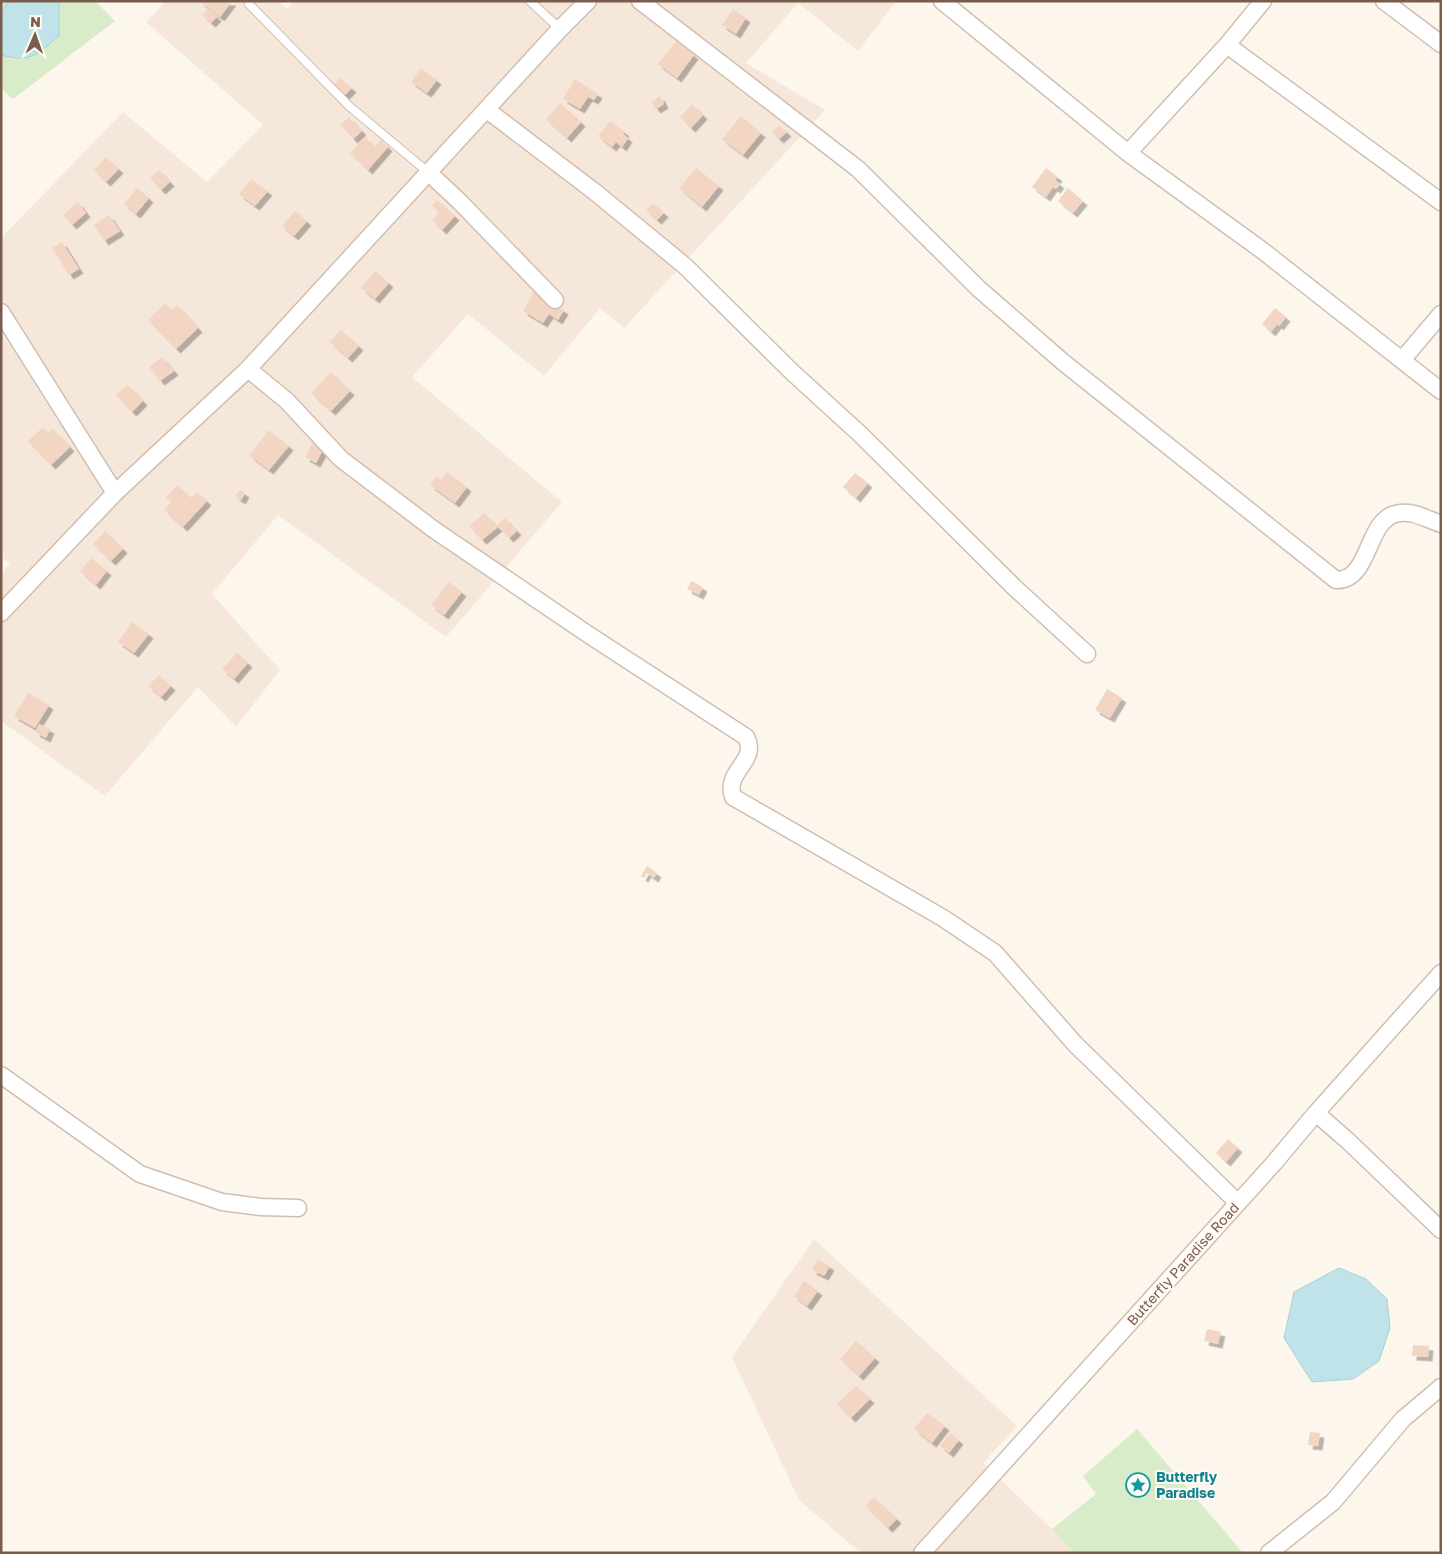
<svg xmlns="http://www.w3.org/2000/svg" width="1442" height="1554" font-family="'Golos Text',sans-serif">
<defs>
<filter id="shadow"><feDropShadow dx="4.5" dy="4.5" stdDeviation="0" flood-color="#0004"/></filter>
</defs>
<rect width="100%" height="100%" fill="#fdf6ec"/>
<path fill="#f5e8da" d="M166,1H279L287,9L294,1H896L858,51L798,3L746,63L825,110L624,328L600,308L544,376L468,314L412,377L562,502L446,637L278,515L212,594L280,670L236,727L198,687L105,796L1,721V574L10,564L1,557V238L123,112L207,182L263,125L146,22Z
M814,1239L1017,1426L983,1463L1052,1529L1074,1553H861L799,1500L732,1357Z"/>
<path fill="#d8ecc9" d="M1,1H95L115,21L13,99L1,89Z
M1137,1429L1243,1553H1074L1052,1529L1096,1494L1083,1476Z"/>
<path fill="#bfe3e8" stroke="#a5d3da" d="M9,1H59V36C36,55 32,63 1,55V12Z
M1339,1268L1366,1279L1387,1299L1390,1328L1379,1361L1353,1379L1312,1382L1284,1338L1294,1292Z"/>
<path fill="#f3d5c3" filter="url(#shadow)" d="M199,1H232L220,17Z
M208,9L217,17L211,23L202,15Z
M733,9L746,18L736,34L722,25Z
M676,41L694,55L677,78L658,64Z
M421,68L437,80L427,93L411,82Z
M340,78L352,88L344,96L333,86Z
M575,79L598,94L594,100L588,97L580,109L563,99Z
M660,96L664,104L656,109L651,102Z
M560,103L581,122L567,138L546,119Z
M692,104L703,115L691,128L680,117Z
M741,116L761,133L743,155L722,139Z
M349,117L362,131L353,139L341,125Z
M610,121L625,132L623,134L628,138L622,147L616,142L612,147L598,136Z
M779,125L787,132L779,139L772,132Z
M365,137L375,147L381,140L388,147L368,170L350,153Z
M106,157L119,169L106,182L94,170Z
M696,168L719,186L702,207L679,188Z
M1046,168L1058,177L1055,180L1060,184L1056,189L1053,187L1046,197L1032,187Z
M159,170L170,182L161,190L150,178Z
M251,179L268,191L255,206L239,194Z
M137,188L149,198L136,214L124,204Z
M1068,188L1083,201L1073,213L1058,201Z
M437,200L455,216L442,230L432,220L440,212L432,205Z
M78,202L86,213L72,225L63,215Z
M653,203L664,213L657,220L646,210Z
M295,211L307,221L294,236L282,226Z
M109,215L120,231L104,241L94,225Z
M62,242L79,269L69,275L52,248Z
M375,271L389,283L375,299L361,288Z
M534,292L564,310L558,320L549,314L543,323L523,311Z
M165,303L172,310L177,305L198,328L176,349L148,320Z
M1275,308L1286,317L1279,326L1277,324L1271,332L1262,324Z
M341,330L359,346L348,358L330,342Z
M162,357L174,371L160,381L149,367Z
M331,372L350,391L331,411L311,393Z
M128,385L143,401L132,412L116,395Z
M43,427L49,433L53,429L70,447L51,465L28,441Z
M269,430L289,446L269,470L249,455Z
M313,442L324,448L316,463L305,457Z
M447,472L467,487L455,503L430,485L437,476L442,479Z
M855,473L868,483L856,498L843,487Z
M177,485L191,498L197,492L207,501L183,527L164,510L171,502L166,497Z
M240,490L245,493L241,500L235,496Z
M484,513L498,527L482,540L469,526Z
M505,518L517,531L509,538L497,525Z
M105,531L123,549L111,561L93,544Z
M91,558L107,571L96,585L80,571Z
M691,581L703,587L699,595L687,589Z
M449,582L462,592L444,615L431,605Z
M132,622L149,634L134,653L118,642Z
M237,653L248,663L234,679L222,669Z
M159,675L171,686L161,697L148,686Z
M1107,689L1122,698L1110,718L1095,710Z
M28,693L49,705L35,728L14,716Z
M39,724L50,729L46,738L35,732Z
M647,866L657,873L654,878L647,873L644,878L641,876Z
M1228,1139L1238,1148L1226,1162L1216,1153Z
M818,1259L830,1266L824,1276L812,1270Z
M804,1281L818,1291L807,1306L794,1296Z
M1207,1329L1221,1332L1218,1344L1204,1341Z
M856,1341L875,1358L859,1376L840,1359Z
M1413,1345L1429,1346L1428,1357L1412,1356Z
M856,1386L870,1399L851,1418L837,1404Z
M927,1413L945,1426L932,1443L914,1429Z
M1310,1432L1320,1433L1318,1446L1308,1445Z
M950,1433L959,1440L949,1453L940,1446Z
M874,1497L897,1519L888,1528L865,1506Z"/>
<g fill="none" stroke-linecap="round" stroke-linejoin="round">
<g stroke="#d1beb0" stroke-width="10">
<path id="lane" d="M530,1L560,29
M249,4L349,106L429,173"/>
</g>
<g stroke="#d1beb0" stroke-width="19">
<path id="street" d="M640,1L858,169L979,289L1063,362L1336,580C1370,581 1366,522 1395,514C1410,509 1427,519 1441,524
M942,1L1128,153L1263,251L1441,391
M1384,1L1441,44
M1227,45L1441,202
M487,110L595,192L685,266L792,372L861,435L1015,588L1087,654
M1128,153L1227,45L1263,1
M429,173L459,201L555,300
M1,312L115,493
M1402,360L1441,314
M248,369L287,401L341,459L433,529L589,635L746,737C759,762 724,770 733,797L943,918L995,953L1075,1044L1238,1203
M1,613L115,493L248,369L560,29L588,1
M1,1075L140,1174L222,1202L261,1207L298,1208
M1316,1113L1348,1141L1441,1230
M922,1553L1274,1163L1316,1113L1441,973
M1269,1553L1333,1502L1403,1419L1441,1387"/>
</g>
<use href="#lane" stroke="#fff" stroke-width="8"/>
<use href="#street" stroke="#fff" stroke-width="16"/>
</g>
<defs>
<g id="sight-ring" transform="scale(1.25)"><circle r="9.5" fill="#fffaf3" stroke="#0f9aa8" stroke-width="1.5"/><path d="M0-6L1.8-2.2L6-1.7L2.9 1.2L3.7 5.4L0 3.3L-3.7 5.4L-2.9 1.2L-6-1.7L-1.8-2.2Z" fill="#0f9aa8"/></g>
</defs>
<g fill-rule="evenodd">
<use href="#sight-ring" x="1138" y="1485"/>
</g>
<g text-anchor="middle" stroke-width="4" stroke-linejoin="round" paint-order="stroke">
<g font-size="14" fill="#7a5c4d" stroke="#fffaf3">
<text transform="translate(1183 1264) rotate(-48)" y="5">Butterfly Paradise Road</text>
</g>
<g font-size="14" font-weight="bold" fill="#0d838f" stroke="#fffaf3" text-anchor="start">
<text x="1156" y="1482">Butterfly<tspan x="1156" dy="16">Paradise</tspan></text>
</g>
</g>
<rect width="1442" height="1554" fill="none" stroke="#7a5c4d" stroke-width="5"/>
<g transform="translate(35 35) rotate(2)" stroke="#fffaf3" stroke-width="4" paint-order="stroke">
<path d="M0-4L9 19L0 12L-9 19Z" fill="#7a5c4d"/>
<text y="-8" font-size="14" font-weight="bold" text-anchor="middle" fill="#7a5c4d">N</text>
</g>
</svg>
